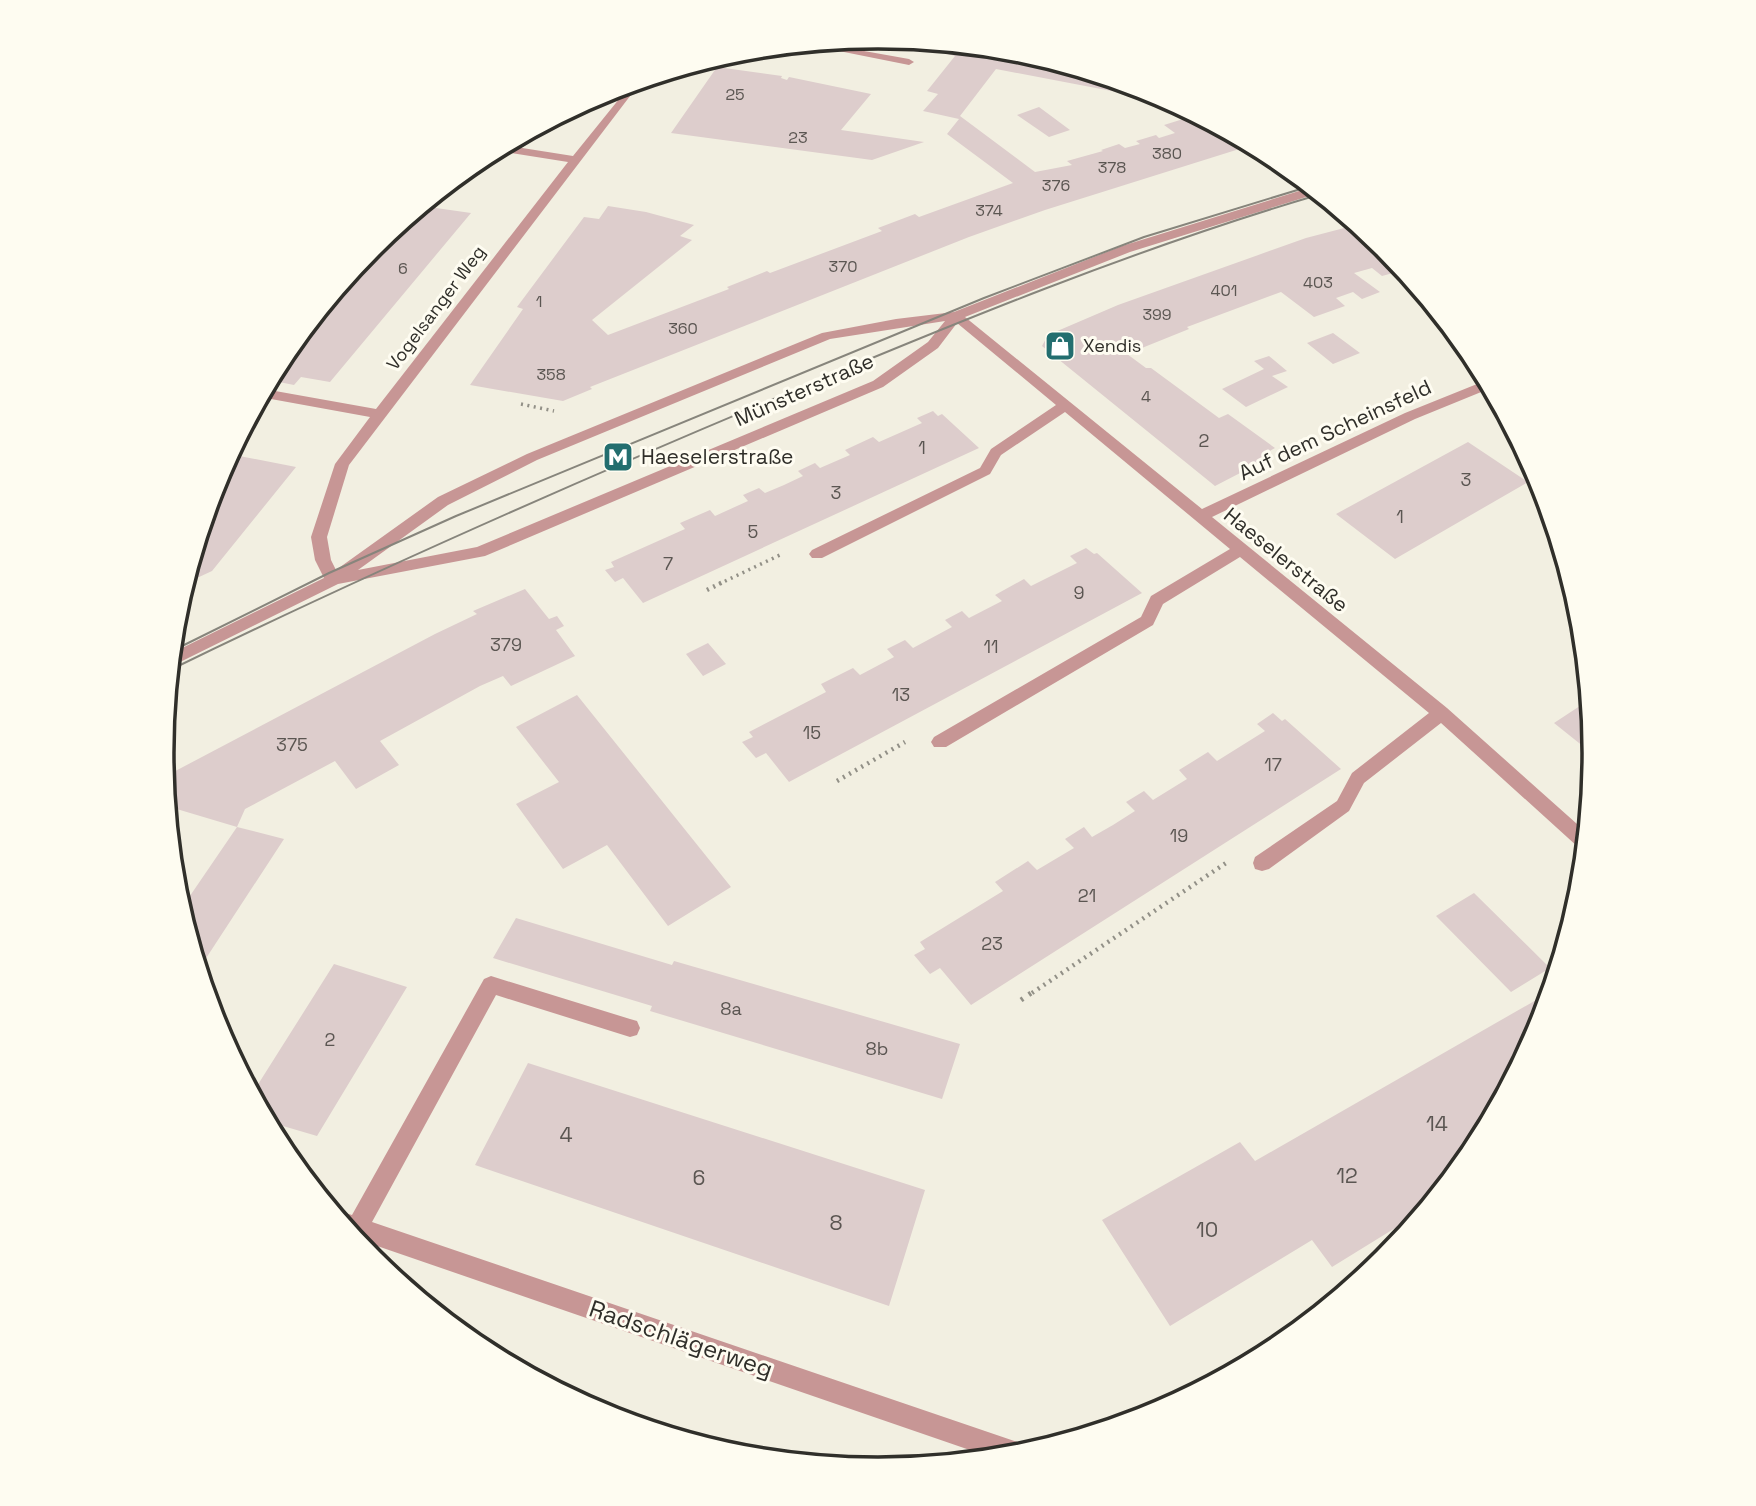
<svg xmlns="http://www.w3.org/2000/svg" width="1756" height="1506" font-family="'Space Grotesk',sans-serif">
<rect width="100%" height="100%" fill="#f2efe1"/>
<path fill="#ddcdcc" d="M949,44L1018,51L1133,86L1122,93L996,69L960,116L1035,172L1072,165L1067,161L1103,151L1101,150L1119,144L1125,148L1140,144L1136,141L1156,135L1159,138L1175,133L1164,125L1196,115L1252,145L1045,210L969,237L590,387L592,389L563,401L470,385L523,309L517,307L584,217L599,219L608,206L646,212L694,225L680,236L692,240L592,320L608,335L729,289L727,287L767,271L770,273L882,231L878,228L915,214L919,217L1013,183L947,134L959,119L923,111L938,94L927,91L955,56L944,53L948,48L954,47Z
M717,67L782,76L781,78L787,80L789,77L871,94L841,130L924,142L872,160L671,133Z
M1039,107L1070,130L1049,137L1017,115Z
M422,206L471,213L330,382L301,377L294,385L269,380L283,355L372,246Z
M1348,227L1360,237L1375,239L1404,270L1382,276L1372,268L1354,273L1380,292L1362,299L1353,292L1336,298L1345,306L1314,317L1281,292L1187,327L1189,329L1127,354L1146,368H1151L1219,418L1228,414L1275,448L1266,453L1271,457L1215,486L1042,346L1048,335L1118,305L1306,238Z
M1333,333L1360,353L1333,364L1307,343Z
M1269,356L1287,371L1272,376L1288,387L1246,407L1222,389L1264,369L1254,361Z
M933,411L938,416L942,414L979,448L643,603L623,578L615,582L605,570L614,567L611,562L685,529L680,523L710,510L715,516L748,501L743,495L759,488L765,493L784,485L803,476L798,471L815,463L820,468L850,455L845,450L873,437L879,442L922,423L917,418Z
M1468,442L1528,482L1395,559L1336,514Z
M229,454L296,467L212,571L184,584L216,479Z
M1086,548L1094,554L1097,553L1142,593L789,782L766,753L756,758L742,742L753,737L749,732L826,692L821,684L853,668L860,675L894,657L887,649L905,640L913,648L952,627L945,620L962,611L969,618L1002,601L995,595L1024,579L1031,586L1077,563L1070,556Z
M525,589L549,619L557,616L564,626L556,630L575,656L511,686L503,676L480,686L380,741L399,765L356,789L335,761L245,809L237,827L170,807L167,802L164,777L435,634L477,614L473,611Z
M708,643L726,664L703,676L686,654Z
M577,695L731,887L668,926L607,845L563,869L516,804L559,782L516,727Z
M1589,700L1594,753V755L1554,723Z
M1273,713L1282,721L1285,719L1341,769L971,1005L940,968L930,974L914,955L925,949L920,942L1003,891L995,882L1028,861L1037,870L1074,848L1065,839L1084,827L1092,837L1113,825L1135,811L1126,802L1144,791L1153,800L1187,779L1179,770L1192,762L1208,752L1217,761L1265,731L1257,724Z
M237,827L284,839L199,969L181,909Z
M1474,893L1550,968L1511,992L1436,916Z
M516,918L672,965L674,961L960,1044L942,1099L650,1011L652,1006L493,958Z
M334,964L407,987L317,1136L266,1121L252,1094Z
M1550,992L1540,1027L1473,1151L1426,1209L1332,1267L1312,1240L1170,1326L1102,1220L1240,1142L1255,1161Z
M528,1063L925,1190L889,1306L475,1165Z"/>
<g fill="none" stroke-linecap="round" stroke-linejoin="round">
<path stroke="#929087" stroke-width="3.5" stroke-dasharray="2 4.5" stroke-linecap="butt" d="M521,404L554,411
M719,584L782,554"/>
<path stroke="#929087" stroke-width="4.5" stroke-dasharray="2 5" stroke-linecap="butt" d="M707,590L723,582
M837,781L905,742
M1032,993L1226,863"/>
<path stroke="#929087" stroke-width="5" stroke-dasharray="2.5 7" stroke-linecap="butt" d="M1021,1000L1034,991"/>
<path fill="#c79695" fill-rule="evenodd" d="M819,43L909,59L914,62L909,65L804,44Z
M643,79L349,465L327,537L331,560L336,570L438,497L527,454L822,333L896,319L954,312L1122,246L1312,187L1319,193L1130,252L965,317L1202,509L1405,413L1487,380L1491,388L1415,419L1212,517L1447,708L1586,832L1585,850L1578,847L1441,723L1364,783L1349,811L1269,869L1262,871L1255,869L1253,863L1255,857L1337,801L1352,773L1429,713L1240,557L1163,604L1153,625L946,747H934L931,742L934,737L1141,617L1151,596L1230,549L1065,412L1001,455L990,474L822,558H812L809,554L812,550L980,468L991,449L1056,405L957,323L938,348L883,387L485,556L338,584L170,667L172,653L324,578L315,560L311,537L335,464L370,417L260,397L264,389L376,409L568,162L493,150L503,145L573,156L632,83ZM945,321L928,342L873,381L477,547L358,570L448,505L537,460L830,339Z
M491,976L630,1019L637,1021L640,1028L637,1035L630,1037L496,995L372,1222L1020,1443L1029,1446L1031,1451L993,1458L354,1238L335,1215L342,1212L352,1215L484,979Z"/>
<path stroke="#87857c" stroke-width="2" d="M172,651L329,573L456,516L984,298L1144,237L1304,188
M170,670C369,573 571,484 776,398C955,323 1134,249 1321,194"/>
</g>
<defs>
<g id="shop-square" transform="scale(1.575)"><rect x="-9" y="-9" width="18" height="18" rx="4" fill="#236e6f" stroke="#fefcf1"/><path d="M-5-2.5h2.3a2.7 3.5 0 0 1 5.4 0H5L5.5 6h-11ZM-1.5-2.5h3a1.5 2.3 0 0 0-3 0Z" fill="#fff"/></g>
<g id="metro-square" transform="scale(1.575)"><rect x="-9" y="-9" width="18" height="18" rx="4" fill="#236e6f" stroke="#fefcf1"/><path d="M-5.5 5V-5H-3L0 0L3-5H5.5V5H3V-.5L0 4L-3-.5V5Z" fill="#fff"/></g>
</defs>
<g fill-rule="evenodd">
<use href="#shop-square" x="1060" y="346"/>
<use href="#metro-square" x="618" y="457"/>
</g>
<g text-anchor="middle" stroke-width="6" stroke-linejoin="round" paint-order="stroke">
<g font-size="16" fill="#5b5652">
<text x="735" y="100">25</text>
<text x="798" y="143">23</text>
<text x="1167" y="159">380</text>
<text x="1112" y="173">378</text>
<text x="1056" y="191">376</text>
<text x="989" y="216">374</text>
<text x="843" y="272">370</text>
<text x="403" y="274">6</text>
<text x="1318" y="288">403</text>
<text x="1224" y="296">401</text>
<text x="539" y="307">1</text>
<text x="1157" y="320">399</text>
<text x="683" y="334">360</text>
<text x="551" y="380">358</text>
<text x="1146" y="402">4</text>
</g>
<g font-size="18" fill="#302f2a" stroke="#fefcf1">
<text transform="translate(436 308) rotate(-53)" y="6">Vogelsanger Weg</text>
</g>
<g font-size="18" fill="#302f2a" stroke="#fefcf1" text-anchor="start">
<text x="1083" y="352">Xendis</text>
</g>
<g font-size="18" fill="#5b5652">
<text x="1204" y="447">2</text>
<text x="922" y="454">1</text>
<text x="1466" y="486">3</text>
<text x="836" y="499">3</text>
<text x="1400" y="523">1</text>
<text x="753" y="538">5</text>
<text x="668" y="570">7</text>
<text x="1079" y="599">9</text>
<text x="506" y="651">379</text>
<text x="991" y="653">11</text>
<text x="901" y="701">13</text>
<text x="812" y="739">15</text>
<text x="292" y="751">375</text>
<text x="1273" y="771">17</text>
<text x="1179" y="842">19</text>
<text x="1087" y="902">21</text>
<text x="992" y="950">23</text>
<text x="731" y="1015">8a</text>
<text x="330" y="1046">2</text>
<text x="877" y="1055">8b</text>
</g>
<g font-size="21" fill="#302f2a" stroke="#fefcf1">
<text transform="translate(804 390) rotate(-24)" y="7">Münsterstraße</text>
<text transform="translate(1335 430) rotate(-25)" y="7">Auf dem Scheinsfeld</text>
<text transform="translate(1286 560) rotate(39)" y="7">Haeselerstraße</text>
</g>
<g font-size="21" fill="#302f2a" stroke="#fefcf1" text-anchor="start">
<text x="641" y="464">Haeselerstraße</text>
</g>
<g font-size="21" fill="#5b5652">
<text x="1437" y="1131">14</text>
<text x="566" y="1142">4</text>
<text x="1347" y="1183">12</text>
<text x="699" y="1185">6</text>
<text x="836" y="1230">8</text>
<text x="1207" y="1237">10</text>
</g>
<g font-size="24" fill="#302f2a" stroke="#fefcf1">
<text transform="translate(681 1339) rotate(19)" y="8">Radschlägerweg</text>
</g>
</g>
<path d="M0 0H1756V1506H0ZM174 753a704 704 0 1 1 1408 0a704 704 0 1 1-1408 0Z" fill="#fefcf1" fill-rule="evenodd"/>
<path fill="none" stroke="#302f2a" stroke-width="3.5" d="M174 753a704 704 0 1 1 1408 0a704 704 0 1 1-1408 0Z"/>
</svg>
